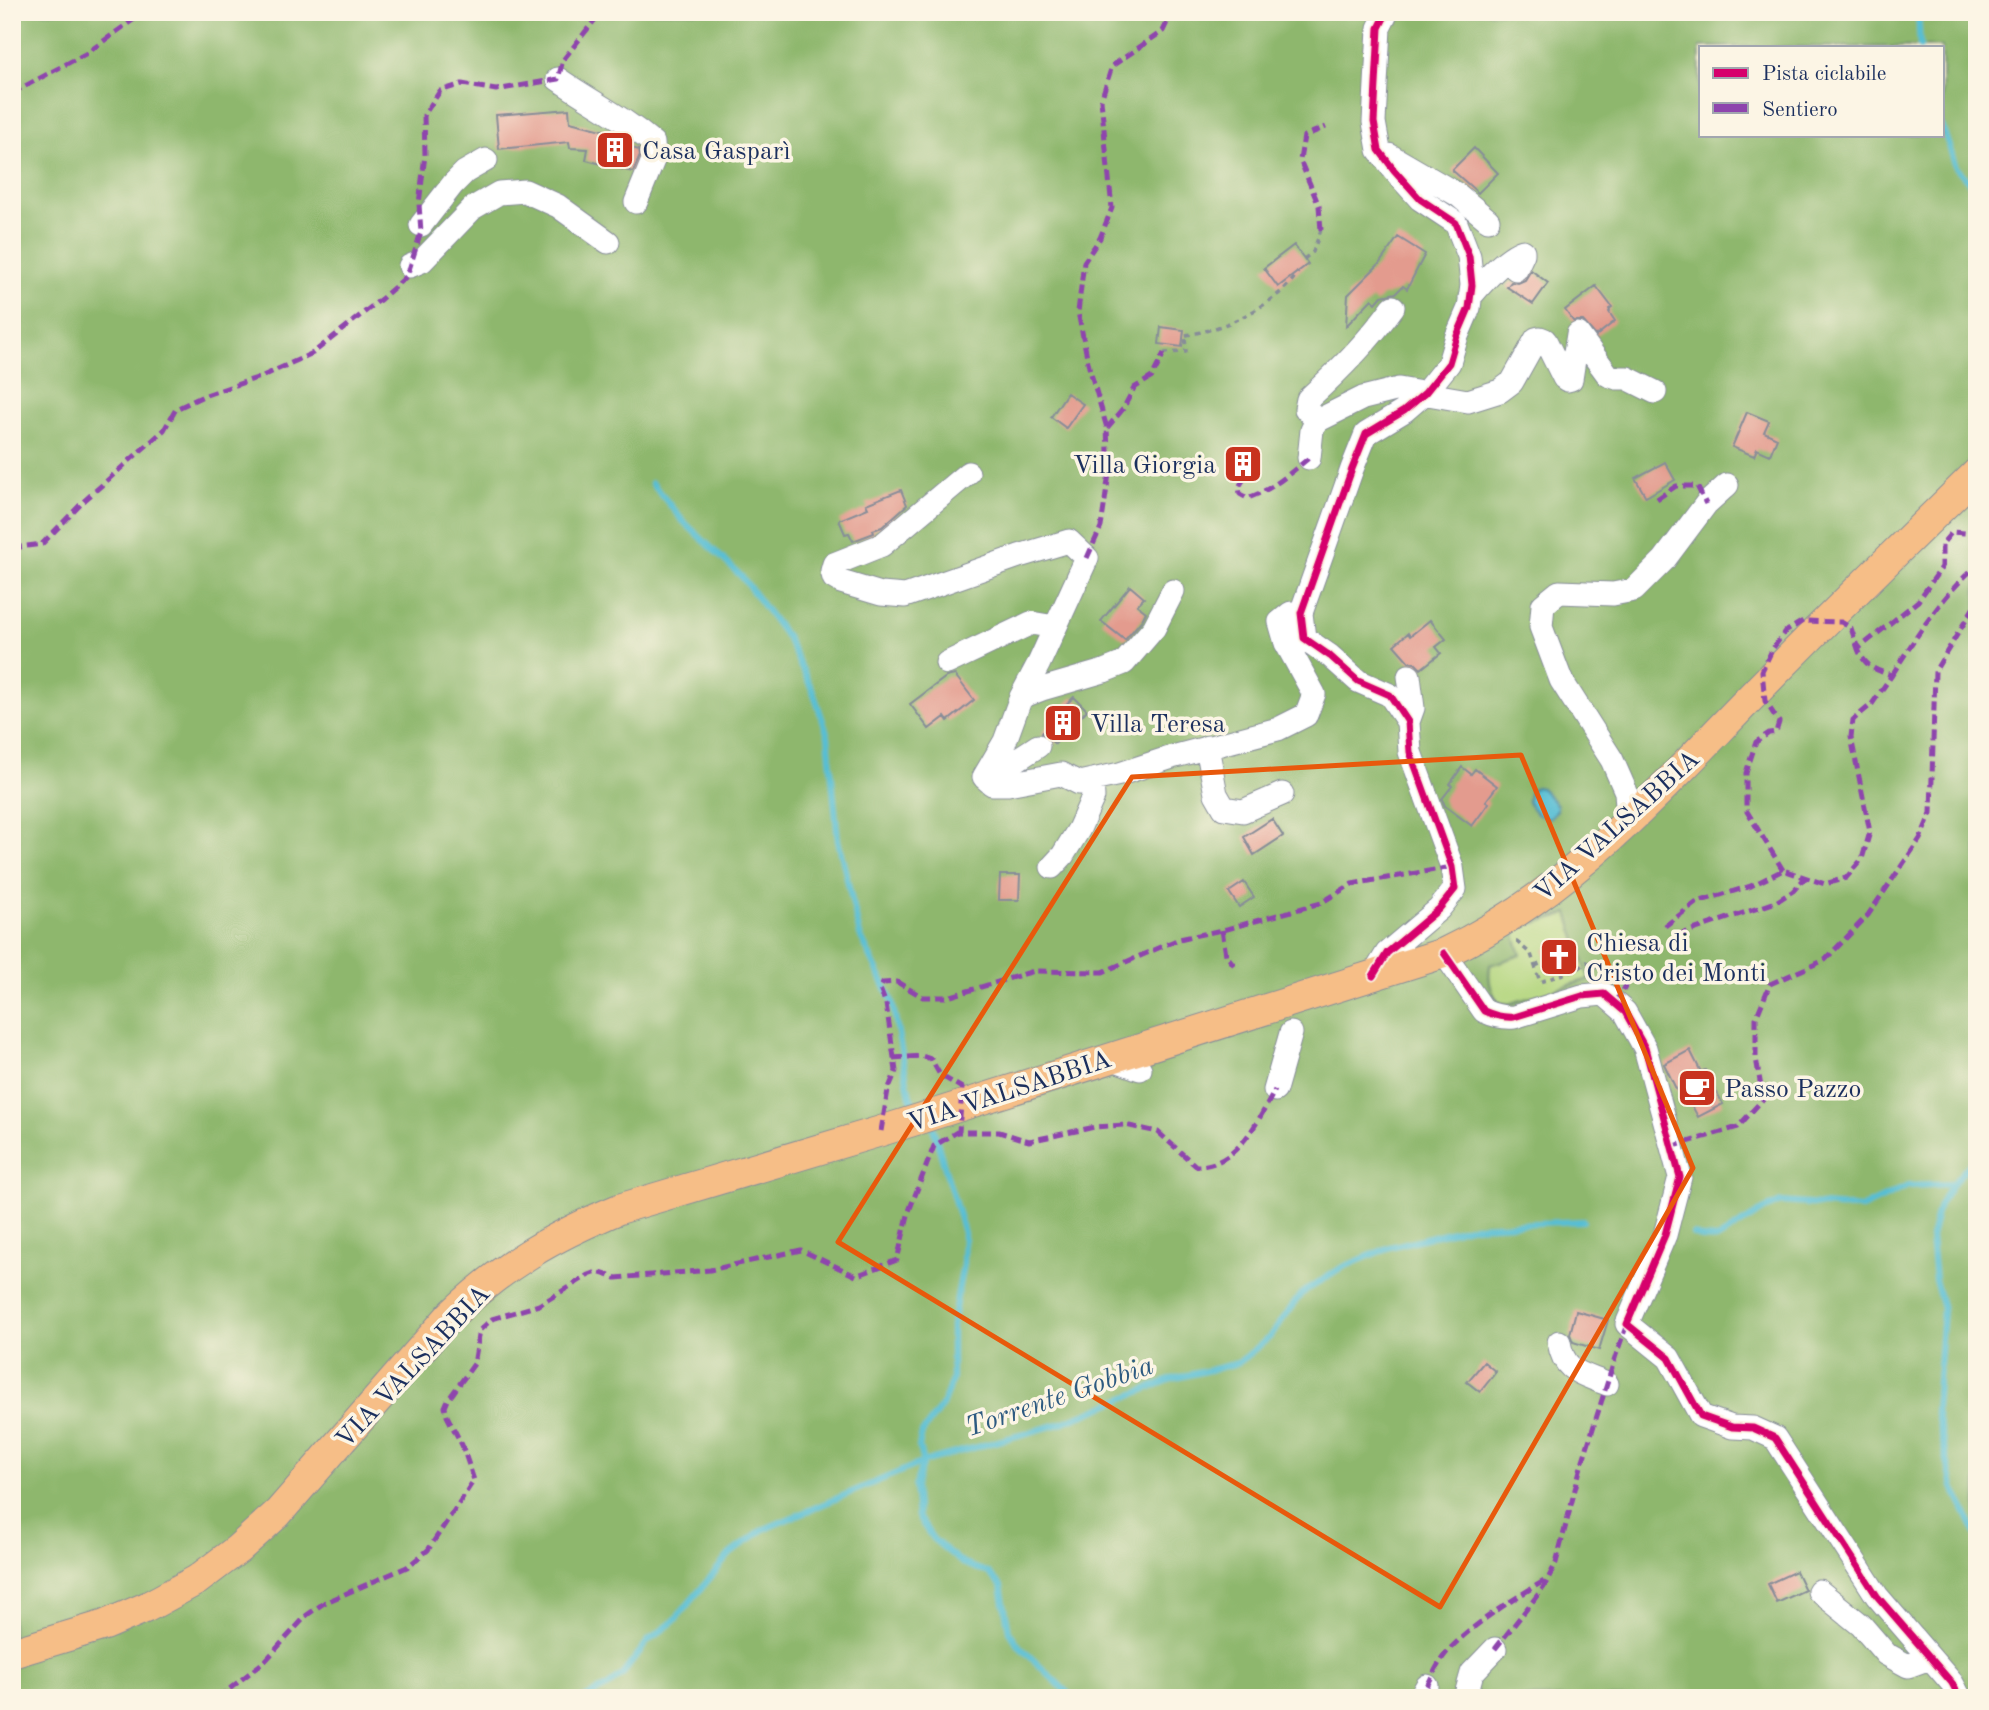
<svg xmlns="http://www.w3.org/2000/svg" width="1989" height="1710" font-family="'Old Standard TT',serif">
<rect width="100%" height="100%" fill="#fcf5e5"/>
<filter id="ink" filterUnits="userSpaceOnUse"><feTurbulence type="fractalNoise" baseFrequency=".0143" numOctaves="2"/><feDisplacementMap in="SourceGraphic" scale="14" xChannelSelector="R" yChannelSelector="G"/><feConvolveMatrix kernelMatrix="1 2 1 2 8 2 1 2 1" color-interpolation-filters="sRGB"/></filter>
<filter id="wash" filterUnits="userSpaceOnUse"><feTurbulence type="fractalNoise" baseFrequency=".00686" numOctaves="4" result="noise"/><feDisplacementMap in="SourceGraphic" scale="28" xChannelSelector="R" yChannelSelector="G"/><feGaussianBlur stdDeviation="1.57" result="paint"/><feColorMatrix in="noise" values="0 0 0 0 0 0 0 0 0 0 0 0 0 0 0 0 0 1.4 0 .05"/><feComposite in="paint" operator="in"/></filter>
<g filter="url(#wash)">
<rect width="100%" height="100%" fill="#f3ebd1"/>
<path fill="#b3d67e" stroke="#67826e" stroke-width="2" d="M1568,913L1590,979L1509,1004L1499,1003L1490,990L1488,979L1490,965L1512,930Z"/>
<path fill="#8eb76d" stroke="#547366" stroke-width="2" fill-rule="evenodd" d="M12,12H1977V1698H12ZM1700,47H1942V135H1700ZM1568,913L1589,979L1509,1004L1499,1003C1490,989 1488,981 1490,965L1521,955L1513,930Z"/>
<path fill="#57bed4" stroke="#397699" stroke-width="2" d="M1535,787L1541,788L1557,805V810L1549,818L1538,815L1527,802L1530,791Z"/>
<g fill="none" stroke-linecap="round" stroke-linejoin="round">
<path stroke="#57bed4" stroke-width="6" d="M1918,12L1920,47
M1942,126L1956,167L1977,191
M652,483L683,521L742,577L787,638L813,691L828,736L838,840L860,935L892,1001L910,1097L918,1111
M930,1124L933,1128L964,1233L963,1264L952,1325V1380L942,1406L922,1433L919,1447L923,1462L915,1486L918,1517L933,1539L962,1563L989,1573L1001,1586L1009,1631L1020,1647L1073,1698
M1952,1184L1939,1205L1931,1237L1935,1280L1943,1309L1936,1410L1953,1487L1977,1536
M1693,1234L1702,1238L1717,1239L1765,1209L1781,1202L1862,1208L1908,1186L1952,1184L1977,1156
M584,1698L607,1687L622,1675L648,1641L674,1621L730,1554L762,1530L923,1462L1059,1424L1172,1379L1238,1363L1270,1337L1301,1294L1341,1268L1390,1247L1473,1226L1583,1221"/>
</g>
<g id="blocks">
<path fill="#e39b8e" d="M569,109L570,122L618,134L630,142L629,147L639,150L640,156L633,172L586,160L588,149L570,148L569,142L499,149L496,115Z
M1474,148L1498,173L1478,193L1452,170Z
M1398,237L1425,254L1407,289L1403,286L1396,293L1382,296L1376,303L1372,299L1346,326L1348,295L1379,264Z
M1294,245L1308,264L1278,287L1264,268Z
M1531,270L1548,283L1533,304L1507,287L1511,282L1518,283L1525,280Z
M1596,286L1612,307L1609,309L1610,311L1609,312L1615,321L1596,336L1583,321H1573L1565,310Z
M1161,327L1184,330L1182,347L1159,344Z
M1067,393L1083,404L1066,428L1051,417Z
M1747,412L1769,421L1764,432L1777,438L1770,455L1757,449L1754,456L1732,447Z
M1665,462L1675,480L1646,497L1635,478Z
M901,490L907,505L882,527L873,530L874,533L853,541L849,533L845,534L839,520L868,508L866,504Z
M1130,586L1144,598L1137,605L1146,612L1142,620L1125,640L1101,621Z
M1430,620L1446,639L1436,647L1441,653L1421,669L1415,663L1409,662L1394,645L1408,633L1410,636Z
M955,675L974,700L948,721L945,717L929,729L910,704L946,677Z
M1074,697L1087,710L1055,744L1042,733L1060,714L1058,712Z
M1462,767L1471,774L1475,769L1497,786L1486,801L1489,803L1472,826L1445,806L1442,799L1452,786L1450,784Z
M1272,819L1283,836L1254,855L1244,837Z
M1000,875H1020L1019,900H999Z
M1244,882L1254,897L1239,907L1229,892Z
M1560,945L1572,953L1568,967L1552,972L1544,950Z
M1690,1050L1701,1072L1705,1070L1723,1104L1698,1117L1683,1089L1677,1091L1664,1064Z
M1576,1311L1608,1320L1599,1350L1573,1342L1570,1334Z
M1484,1362L1496,1372L1480,1392L1467,1382Z
M1796,1571L1805,1590L1777,1603L1768,1584Z"/>
</g>
</g>
<g filter="url(#ink)">
<use href="#blocks" fill-opacity="0" stroke="#878d98" stroke-width="2"/>
<g fill="none" stroke-linecap="round" stroke-linejoin="round">
<g stroke="#878d98" stroke-width="25">
<path id="minor" d="M558,79C591,102 623,117 653,143L654,158L636,202
M1389,155L1458,195L1488,220
M421,225L453,184L465,172L486,160
M410,266L422,261L473,208L499,193L525,191L558,206L608,242
M1470,297C1482,283 1506,256 1523,251V254L1516,269
M1393,307C1368,342 1339,371 1308,399L1306,409L1317,421L1363,398L1399,389L1468,401L1500,391L1512,382L1536,339L1540,338L1545,340L1564,378L1567,380L1571,379L1578,334L1608,375L1617,378H1627L1655,392
M1309,458L1312,430L1317,421
M968,473L882,545L834,564L832,571L834,578L841,582L881,594L905,596L1019,556L1069,541L1087,558L1039,663L1021,697L1005,741L984,777L992,784H1008L1061,774L1079,783L1120,774L1172,757L1278,729L1306,715L1314,694L1286,643L1280,622L1291,613H1301
M947,663L1031,623L1055,627
M1021,697L1042,689L1104,671L1124,663L1154,628L1173,591
M1408,722L1413,708L1409,676
M1207,747L1216,794L1224,808L1243,811L1282,794
M990,768L1018,759L1038,746
M1628,822L1626,792L1612,760L1561,680L1541,627L1543,605L1559,592L1613,594L1634,590L1664,560L1706,504L1727,485
M1052,867L1063,855L1079,829L1093,797L1092,780
M1444,953L1484,1011C1495,1016 1503,1018 1514,1017L1582,996L1604,994L1625,1012L1645,1048L1680,1177L1665,1235L1627,1324L1669,1358L1701,1416L1732,1427L1753,1428L1775,1438L1877,1596L1952,1683L1960,1698
M1373,976L1387,953L1439,909L1455,889L1452,867L1410,752L1408,722L1390,695L1358,681L1330,656L1304,638L1301,613L1352,469L1366,434L1404,411L1425,393L1449,363L1457,336L1469,308L1472,285L1469,256L1456,223L1420,199L1394,170L1379,150L1374,122L1379,28L1387,12
M1110,1058L1140,1069
M1275,1090L1291,1033
M1559,1342C1564,1373 1581,1373 1607,1384
M1819,1591L1861,1625L1886,1654L1908,1666L1930,1658
M1420,1698L1427,1686
M1465,1698L1472,1673L1495,1649"/>
</g>
<g stroke="#878d98" stroke-width="32">
<path id="major" d="M12,1653L105,1625L147,1607L197,1580L238,1549L278,1513L450,1316C503,1265 552,1237 619,1209L881,1131L1444,953C1569,895 1660,790 1755,693C1828,618 1902,546 1977,473"/>
</g>
<path stroke="#878d98" stroke-width="3.5" stroke-dasharray="5 5" stroke-linecap="butt" d="M1304,259L1313,252L1321,230
M1164,353L1186,352L1185,335C1221,331 1279,304 1298,272
M1516,942H1517L1531,954L1540,982L1578,969L1587,962L1595,967L1610,969L1613,974
M1535,966L1548,961"/>
<use href="#minor" stroke="#fff" stroke-width="23"/>
<use href="#major" stroke="#f6be87" stroke-width="30"/>
<path stroke="#8e44ad" stroke-width="5" stroke-dasharray="10 5" stroke-linecap="butt" d="M12,93L87,53L144,12
M1321,230L1319,206L1300,160L1304,136L1326,127
M1107,428L1123,409L1134,388L1152,377L1164,353
M1245,477L1239,487L1240,494L1247,498C1271,491 1290,473 1309,458
M1657,499L1676,486H1697L1706,504
M12,548L42,544L85,500L164,430L176,409L203,396L263,376L313,353L381,299L407,276L421,232L419,204L425,155L424,115L440,91L462,84L496,90L558,79L563,60L601,12
M1087,558L1101,527L1109,474L1107,428L1089,367L1078,312L1084,262L1100,238L1112,208L1101,100L1112,66L1163,31L1172,12
M1892,675C1917,635 1942,596 1977,565
M1783,870L1746,810V773L1756,742L1769,733L1776,732L1779,722L1765,701L1762,671L1773,648L1785,632L1803,621L1841,622L1851,628L1858,649
M1665,926L1697,902L1751,886L1783,870L1825,884L1846,878L1862,859L1870,832L1851,737L1853,720L1872,704L1892,675C1875,670 1865,667 1858,649L1918,601L1942,567V544L1952,532L1977,534
M1222,930L1226,955L1234,965
M1678,935L1776,902L1793,891L1806,877
M1613,1001L1620,996L1629,980
M893,1058L922,1056L931,1059L940,1075L962,1088L959,1132
M881,1131L888,1090L896,1071L886,1004L880,989L883,983L897,982L923,997H948L1034,971L1103,972L1179,939L1227,929L1321,903L1352,884L1452,867
M1671,1147L1738,1127L1763,1099L1756,1058V1018L1770,984L1825,960L1868,915L1920,839L1931,813L1935,671L1977,602
M1495,1649L1544,1587L1556,1563L1580,1470L1616,1355L1627,1324
M1427,1686C1433,1675 1439,1661 1447,1652C1471,1625 1513,1599 1544,1581
M218,1698L266,1660L307,1615L324,1603L407,1567L428,1550L474,1480L462,1445L447,1416L445,1407L448,1400L474,1364L480,1330L492,1319L539,1305L589,1275L597,1272L616,1278L710,1270L801,1250L856,1276L897,1260L909,1211L934,1146L957,1132H999L1029,1141L1095,1127L1125,1125L1158,1132L1196,1166C1237,1167 1258,1121 1275,1090"/>
<g stroke="#fcf5e5" stroke-width="11">
<path id="cycleway" d="M1444,953L1484,1011C1495,1016 1503,1018 1514,1017L1582,996L1604,994L1625,1012L1645,1048L1680,1177L1665,1235L1627,1324L1669,1358L1701,1416L1732,1427L1753,1428L1775,1438L1877,1596L1952,1683L1960,1698
M1373,976L1387,953L1439,909L1455,889L1452,867L1410,752L1408,722L1390,695L1358,681L1330,656L1304,638L1301,613L1352,469L1366,434L1404,411L1425,393L1449,363L1457,336L1469,308L1472,285L1469,256L1456,223L1420,199L1394,170L1379,150L1374,122L1379,28L1387,12"/>
</g>
<use href="#cycleway" stroke="#d6006c" stroke-width="7"/>
</g>
</g>
<path fill="none" stroke="#e8590c" stroke-width="5" stroke-linejoin="round" d="M1521,755L1693,1168L1440,1607L838,1242L1132,777Z"/>
<defs>
<g id="building-square" transform="scale(2.0125)"><rect x="-9" y="-9" width="18" height="18" rx="4" fill="#c8321e" stroke="#fcf5e5"/><path d="M-4-6H4V6H1V3H-1V6H-4ZM-2.5-4.3h1.7v1.8h-1.7ZM.8-4.3h1.7v1.8H.8ZM-2.5-1h1.7V.8h-1.7ZM.8-1h1.7V.8H.8Z" fill="#fff"/></g>
<g id="church-square" transform="scale(2.0125)"><rect x="-9" y="-9" width="18" height="18" rx="4" fill="#c8321e" stroke="#fcf5e5"/><path d="M-1.2-6h2.4v3.5h3.3v2.4h-3.3V6h-2.4V-.1h-3.3v-2.4h3.3Z" fill="#fff"/></g>
<g id="cafe-square" transform="scale(2.0125)"><rect x="-9" y="-9" width="18" height="18" rx="4" fill="#c8321e" stroke="#fcf5e5"/><path d="M-5.5-4.5H6V0H3Q3 3.5 0 3.5H-2.5Q-5.5 3.5-5.5 0ZM3-3.2v2h1.7v-2ZM-6 4.5H4V6H-6Z" fill="#fff"/></g>
</defs>
<g fill-rule="evenodd">
<use href="#building-square" x="615" y="150"/>
<use href="#building-square" x="1243" y="464"/>
<use href="#building-square" x="1063" y="723"/>
<use href="#church-square" x="1559" y="957"/>
<use href="#cafe-square" x="1697" y="1088"/>
</g>
<g text-anchor="middle" stroke-width="7" stroke-linejoin="round" paint-order="stroke">
<g font-size="26" fill="#1b2f5e" stroke="#fcf5e5" text-anchor="start">
<text x="642" y="159">Casa Gasparì</text>
<text x="1216" y="473" text-anchor="end">Villa Giorgia</text>
<text x="1090" y="732">Villa Teresa</text>
<text x="1586" y="951">Chiesa di<tspan x="1586" dy="30">Cristo dei Monti</tspan></text>
<text x="1724" y="1097">Passo Pazzo</text>
</g>
<g font-size="26" fill="#1b2f5e" stroke="#fcf5e5">
<text transform="translate(1616 825) rotate(-42)" y="9">VIA VALSABBIA</text>
<text transform="translate(1009 1090) rotate(-18)" y="9">VIA VALSABBIA</text>
<text transform="translate(412 1366) rotate(-47)" y="9">VIA VALSABBIA</text>
</g>
<g font-size="28" font-style="italic" fill="#2d5a81" stroke="#fcf5e5">
<text transform="translate(1059 1395) rotate(-19)" y="10">Torrente Gobbia</text>
</g>
</g>
<rect width="1989" height="1710" fill="none" stroke="#fcf5e5" stroke-width="42"/>
<rect x="1699" y="46" width="245" height="91" fill="#fcf5e5" stroke="#a2a6af" stroke-width="2"/>
<rect x="1713" y="68" width="35" height="10" fill="#d6006c" stroke="#a2a6af" stroke-width="2"/>
<text x="1762" y="80" font-size="21" fill="#1b2f5e">Pista ciclabile</text>
<rect x="1713" y="103" width="35" height="10" fill="#8e44ad" stroke="#a2a6af" stroke-width="2"/>
<text x="1762" y="116" font-size="21" fill="#1b2f5e">Sentiero</text>
</svg>
